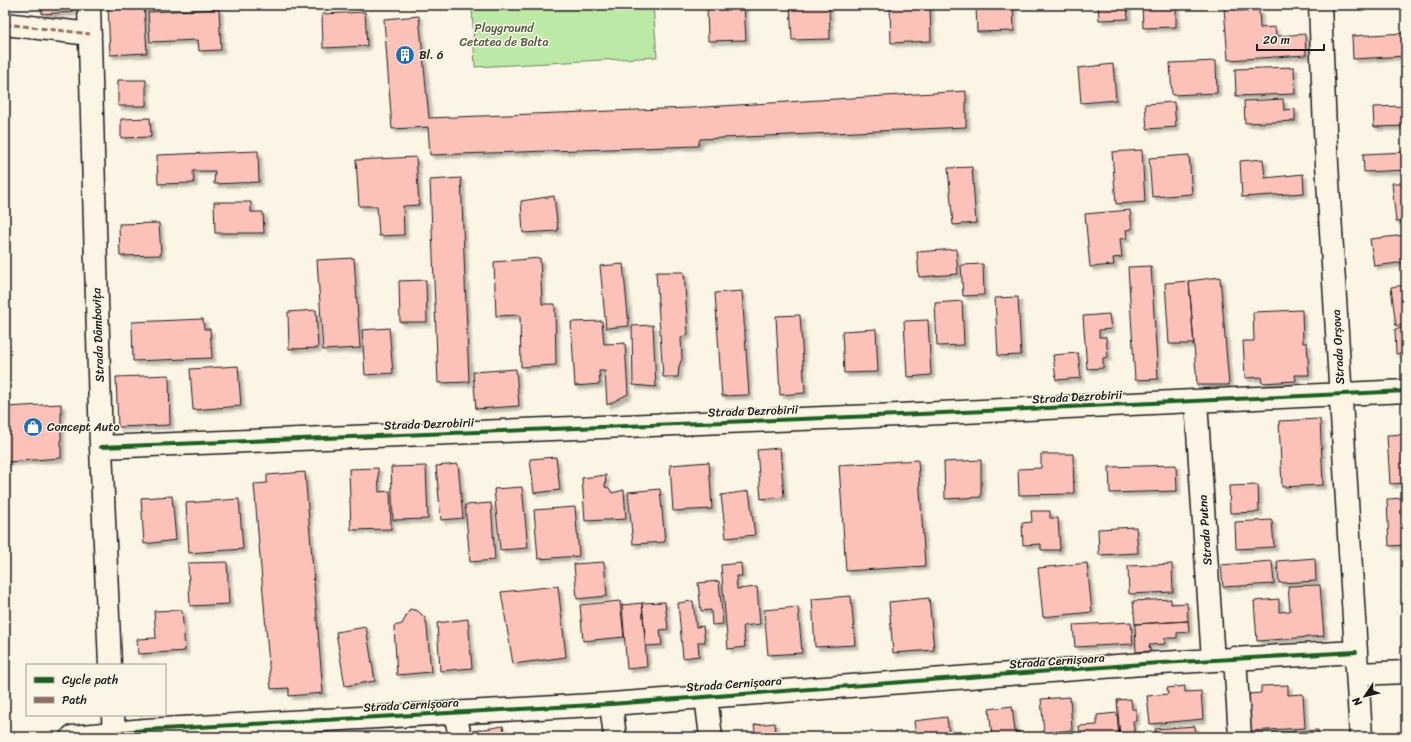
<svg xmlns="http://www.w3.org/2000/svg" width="1411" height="742" font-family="Sriracha,sans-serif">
<defs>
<filter id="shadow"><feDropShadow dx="3.5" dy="3.5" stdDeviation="1" flood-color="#0004"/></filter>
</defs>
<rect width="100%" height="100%" fill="#fcf5e5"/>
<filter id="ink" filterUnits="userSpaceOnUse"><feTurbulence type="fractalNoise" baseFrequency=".025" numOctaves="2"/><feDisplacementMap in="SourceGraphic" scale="8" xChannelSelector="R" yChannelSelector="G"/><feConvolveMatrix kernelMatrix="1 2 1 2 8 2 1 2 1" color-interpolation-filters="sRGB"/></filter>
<g filter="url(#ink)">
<path fill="#bde9a7" stroke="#6c8262" d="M472,5H653L657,57L475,67Z"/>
<path fill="#fcc1b9" stroke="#1c1c1c" filter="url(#shadow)" d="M42,5H72V12L42,14Z
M108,5H144L147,53L110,55Z
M707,5H744L746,40L708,41Z
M790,5H829L830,39L792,40Z
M890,5H930L931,41L891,43Z
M976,5H1013L1014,31L977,32Z
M1098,5H1127L1128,19L1099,20Z
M1142,5H1176V27L1143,28Z
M1224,7H1237V11L1259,10L1260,28L1275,27L1276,36L1305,34L1306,55L1228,60Z
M219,9L221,50L199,51L198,40L150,42L148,12Z
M365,12L367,46L323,48L322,14Z
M419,16L429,118L689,108L966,91V127L700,139L698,146L430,155L428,127L392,129L384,19Z
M1406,33V56L1353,59L1352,36Z
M1216,61L1217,93L1172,95L1170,63Z
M1113,64L1116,100L1081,103L1078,68Z
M1294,67L1295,94L1236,96L1235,69Z
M118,80H146V106H118Z
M1283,99L1284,110L1295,109V121L1245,123L1244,101Z
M1174,102L1176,127L1147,129L1145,104Z
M1406,106V126L1374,127L1373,107Z
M150,118L151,137L121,138V119Z
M1142,150L1145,202L1116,204L1112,152Z
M258,151L259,182L214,184L215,171H193L194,183L158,184L157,155Z
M1406,152V170L1364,172L1363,154Z
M1189,155L1192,194L1152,197L1149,158Z
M416,157L419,205L403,206L404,235L379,236L377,206H359L356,160Z
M1263,159L1265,178L1303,174L1304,193L1242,197L1240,161Z
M972,167L976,223L953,225L948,168Z
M461,178L469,382L438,383L430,180Z
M1392,183H1406V222H1396Z
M554,196L558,231L523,233L521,201Z
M214,202H251V212H263L264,233H215Z
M1130,210L1132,229L1126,230L1127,238L1120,239L1122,257L1113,258L1114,265L1090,267L1085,214Z
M159,223L161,255L120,256L119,224Z
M1406,235V262L1374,266L1370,239Z
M956,249L958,274L919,277L917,252Z
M354,258L360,348L323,350L317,260Z
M540,258L542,304H555L556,365L521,367L520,315L496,316L494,262Z
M623,264L629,326L606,328L600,266Z
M983,264L984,295L963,296L961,265Z
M1151,266L1158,379L1135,380L1128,267Z
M656,272H684L688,334L681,338L682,359L679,366L678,377H663Z
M1220,277L1229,385H1197L1189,281Z
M426,280L427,322H400L399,281Z
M1189,281L1194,344H1169L1165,283Z
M1406,285V324L1396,326L1391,287Z
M742,291L749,395L722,396L715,293Z
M1018,297L1021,355L998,356L995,298Z
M962,301L964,345L937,346L935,303Z
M316,310L318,348L289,349L288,312Z
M1302,310L1303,343H1307L1309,375H1295L1296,381L1262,383L1261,377L1245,378L1243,341H1254L1253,312Z
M1109,314L1111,329L1099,330V337H1106L1108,357L1103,358V368L1087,369L1083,316Z
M800,315L805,393L780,395L776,316Z
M203,319L204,329H210L212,358L133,361L132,322Z
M928,320L931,375L907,377L904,321Z
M602,321L604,344L625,343L628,394L607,405L605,371H599L600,384L575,386L571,322Z
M653,325L656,387L633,385L632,326Z
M389,328L393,373L365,375L362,330Z
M1406,328V353L1396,354L1395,329Z
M876,329L878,372L844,373L842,331Z
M1078,353L1081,378L1056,380L1053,355Z
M238,366L241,406L193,410L190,369Z
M516,369L519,406L476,409L473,372Z
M169,375L170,425L118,427L116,377Z
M61,404V458L6,462L5,407Z
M1320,419L1323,485L1282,487L1279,421Z
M1406,434V483L1390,484L1387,435Z
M780,448L784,497L761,499L757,450Z
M1041,454H1073L1074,494L1019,495L1018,469L1041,468Z
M556,457L560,490L534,493L530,459Z
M918,460L925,566L846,571L839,465Z
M981,460V497L945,499L944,462Z
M709,462L712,509L673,511L670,465Z
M458,464L463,518L441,520L436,466Z
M1176,465L1177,491L1110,493L1109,467Z
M426,466L428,519L393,520L391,467Z
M378,468L379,492L390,491L391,529L351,530L349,469Z
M305,472L323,693L289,696V688L271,689L254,484L267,483V475Z
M606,475L605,487L609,488L612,493L624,490L626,519L585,521L582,478Z
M1258,485L1259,512L1230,513L1229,486Z
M522,487L528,548L500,550L494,489Z
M660,489L665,542L633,544L628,492Z
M749,491L755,535L726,538L721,495Z
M172,496L176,540L144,544L141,498Z
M1406,498V545L1389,546L1387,499Z
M239,499L243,549L189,553L186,503Z
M491,503L495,560L470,562L465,505Z
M575,507L579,556L538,559L534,510Z
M1031,511H1050V518H1058L1060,550H1041V544L1023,545L1022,523L1032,522Z
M1272,520L1274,547L1236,549L1235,522Z
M1136,527L1138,553L1099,555L1098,529Z
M1315,558L1316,581L1279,583L1277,561Z
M1272,561L1274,584L1223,587L1221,565Z
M227,562L229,604L190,606L188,563Z
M604,562L607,596L577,599L574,564Z
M741,563L742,576H736L737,589L757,587L760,624L743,626L745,647L728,649L721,565Z
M1087,563L1092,612L1043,617L1038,568Z
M1172,564L1173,592L1129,594L1128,566Z
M719,581L723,624L712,625L711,610L701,611L698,583Z
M1320,585L1324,636L1257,641L1254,601L1279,599V612L1290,611L1288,586Z
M558,586L566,657L513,664L501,592Z
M1402,589H1406V624H1405Z
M851,596L855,645L815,647L812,599Z
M929,598L934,650L893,653L889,602Z
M1171,599V604L1187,603L1188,621L1135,624L1133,601Z
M620,601L624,637L583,641L580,605Z
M693,601L696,627L703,626L705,642H698L699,656L683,658L678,603Z
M665,602L668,629L660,630L662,645L646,646L642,603Z
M642,603L647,667L627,669L622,605Z
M798,607L802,653L768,655L764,610Z
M410,609L418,611L425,618L427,627L431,672L397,675L394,626L402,624Z
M182,610L185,651L138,654L137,639L156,638L154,611Z
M468,619L472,668L440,671L437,623Z
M1188,621L1189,632L1177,633V638H1165V644L1149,645L1150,651L1136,652L1135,624Z
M1131,622L1133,644L1075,647L1073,625Z
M366,627L375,681L345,686L336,632Z
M1288,685V695L1303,694L1305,728L1250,731L1249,694L1261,693V686Z
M1185,686V692L1201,691L1203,719L1150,724L1147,696L1168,694L1167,688Z
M1070,697L1072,730L1044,733L1041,699Z
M1131,699L1132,709H1136V721H1133L1135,737H1120L1117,700Z
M1012,706L1015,732L1019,731L1020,737H992L989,709Z
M1117,713L1119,737H1080L1079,726L1097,725V715Z
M947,717L949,737H916L914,721Z
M775,723L776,737H756L754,725Z
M503,726L505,737H474L473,731Z
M1195,726L1196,737H1156L1155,729Z
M1318,730V737H1280L1279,733Z"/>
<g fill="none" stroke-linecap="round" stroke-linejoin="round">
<g stroke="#1c1c1c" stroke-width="25">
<path id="minor" d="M89,5L101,447L110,665
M1320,5L1325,130L1361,737
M5,24L90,34
M1196,401L1213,660
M101,447L899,415L1406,391
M1235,658L1240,737
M1358,674L1406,672
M706,696L711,737
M611,704L615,737
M455,712L460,737
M113,715L114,737
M72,737L145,730L611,704L1143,664L1356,652"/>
</g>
<use href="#minor" stroke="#fcf5e5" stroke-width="22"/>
<path stroke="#8d6e63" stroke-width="3" stroke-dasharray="6 3" stroke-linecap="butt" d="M5,24L90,34"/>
<g stroke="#fcf5e5" stroke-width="6">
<path id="cycleway" d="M101,447L899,415L1406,391
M72,737L145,730L611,704L1143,664L1356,652"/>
</g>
<use href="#cycleway" stroke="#1b5e20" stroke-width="4"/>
</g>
</g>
<defs>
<g id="building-disc" transform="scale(1)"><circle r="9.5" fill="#1f6fb2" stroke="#fcf5e5"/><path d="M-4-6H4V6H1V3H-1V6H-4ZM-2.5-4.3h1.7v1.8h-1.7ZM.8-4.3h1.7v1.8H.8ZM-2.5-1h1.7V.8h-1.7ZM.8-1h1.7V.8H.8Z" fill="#fff"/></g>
<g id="shop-disc" transform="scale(1)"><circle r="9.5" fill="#1f6fb2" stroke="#fcf5e5"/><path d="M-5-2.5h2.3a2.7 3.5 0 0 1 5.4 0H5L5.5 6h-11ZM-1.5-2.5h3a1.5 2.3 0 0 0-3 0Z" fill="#fff"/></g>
</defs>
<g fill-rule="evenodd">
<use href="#building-disc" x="405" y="55"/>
<use href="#shop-disc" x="33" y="427"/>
</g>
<g text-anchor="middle" stroke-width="3" stroke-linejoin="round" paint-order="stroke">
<g font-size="12" fill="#4c5a46" stroke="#fcf5e5">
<text x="504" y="32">Playground<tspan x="504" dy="14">Cetatea de Balta</tspan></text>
</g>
<g font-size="12" fill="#1c1c1c" stroke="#fcf5e5" text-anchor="start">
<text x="419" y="59">Bl. 6</text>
<text x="47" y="431">Concept Auto</text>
</g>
<g font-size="12" fill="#1c1c1c" stroke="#fcf5e5">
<text transform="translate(98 335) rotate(-92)" y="4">Strada Dâmbovița</text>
<text transform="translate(1338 347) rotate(-93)" y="4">Strada Orșova</text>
<text transform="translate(1077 397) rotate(-3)" y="4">Strada Dezrobirii</text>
<text transform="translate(753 411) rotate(-2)" y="4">Strada Dezrobirii</text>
<text transform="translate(429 424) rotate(-2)" y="4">Strada Dezrobirii</text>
<text transform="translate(1205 530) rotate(-94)" y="4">Strada Putna</text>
<text transform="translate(1057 661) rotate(-4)" y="4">Strada Cernișoara</text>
<text transform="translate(734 684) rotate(-4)" y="4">Strada Cernișoara</text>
<text transform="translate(411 705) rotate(-3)" y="4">Strada Cernișoara</text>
</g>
</g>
<rect width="1411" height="742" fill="none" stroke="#fcf5e5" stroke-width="20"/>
<rect x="10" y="10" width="1391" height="722" fill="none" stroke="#1c1c1c" stroke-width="1.5" filter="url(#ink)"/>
<rect x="26" y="664" width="140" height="52" fill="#fcf5e5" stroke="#a29e95"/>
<rect x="34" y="677" width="20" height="6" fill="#1b5e20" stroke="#a29e95"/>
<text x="62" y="684" font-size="12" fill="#1c1c1c">Cycle path</text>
<rect x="34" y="697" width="20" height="6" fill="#8d6e63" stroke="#a29e95"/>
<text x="62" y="704" font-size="12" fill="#1c1c1c">Path</text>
<g transform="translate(1365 696) rotate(235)" stroke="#fcf5e5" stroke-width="3" paint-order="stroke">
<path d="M0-3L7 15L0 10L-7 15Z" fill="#1c1c1c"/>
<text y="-6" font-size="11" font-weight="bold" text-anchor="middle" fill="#1c1c1c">N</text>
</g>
<path d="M1257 44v6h67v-6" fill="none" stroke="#1c1c1c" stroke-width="2"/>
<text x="1263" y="44" font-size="12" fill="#1c1c1c" stroke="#fcf5e5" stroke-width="3" paint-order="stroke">20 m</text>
</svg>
